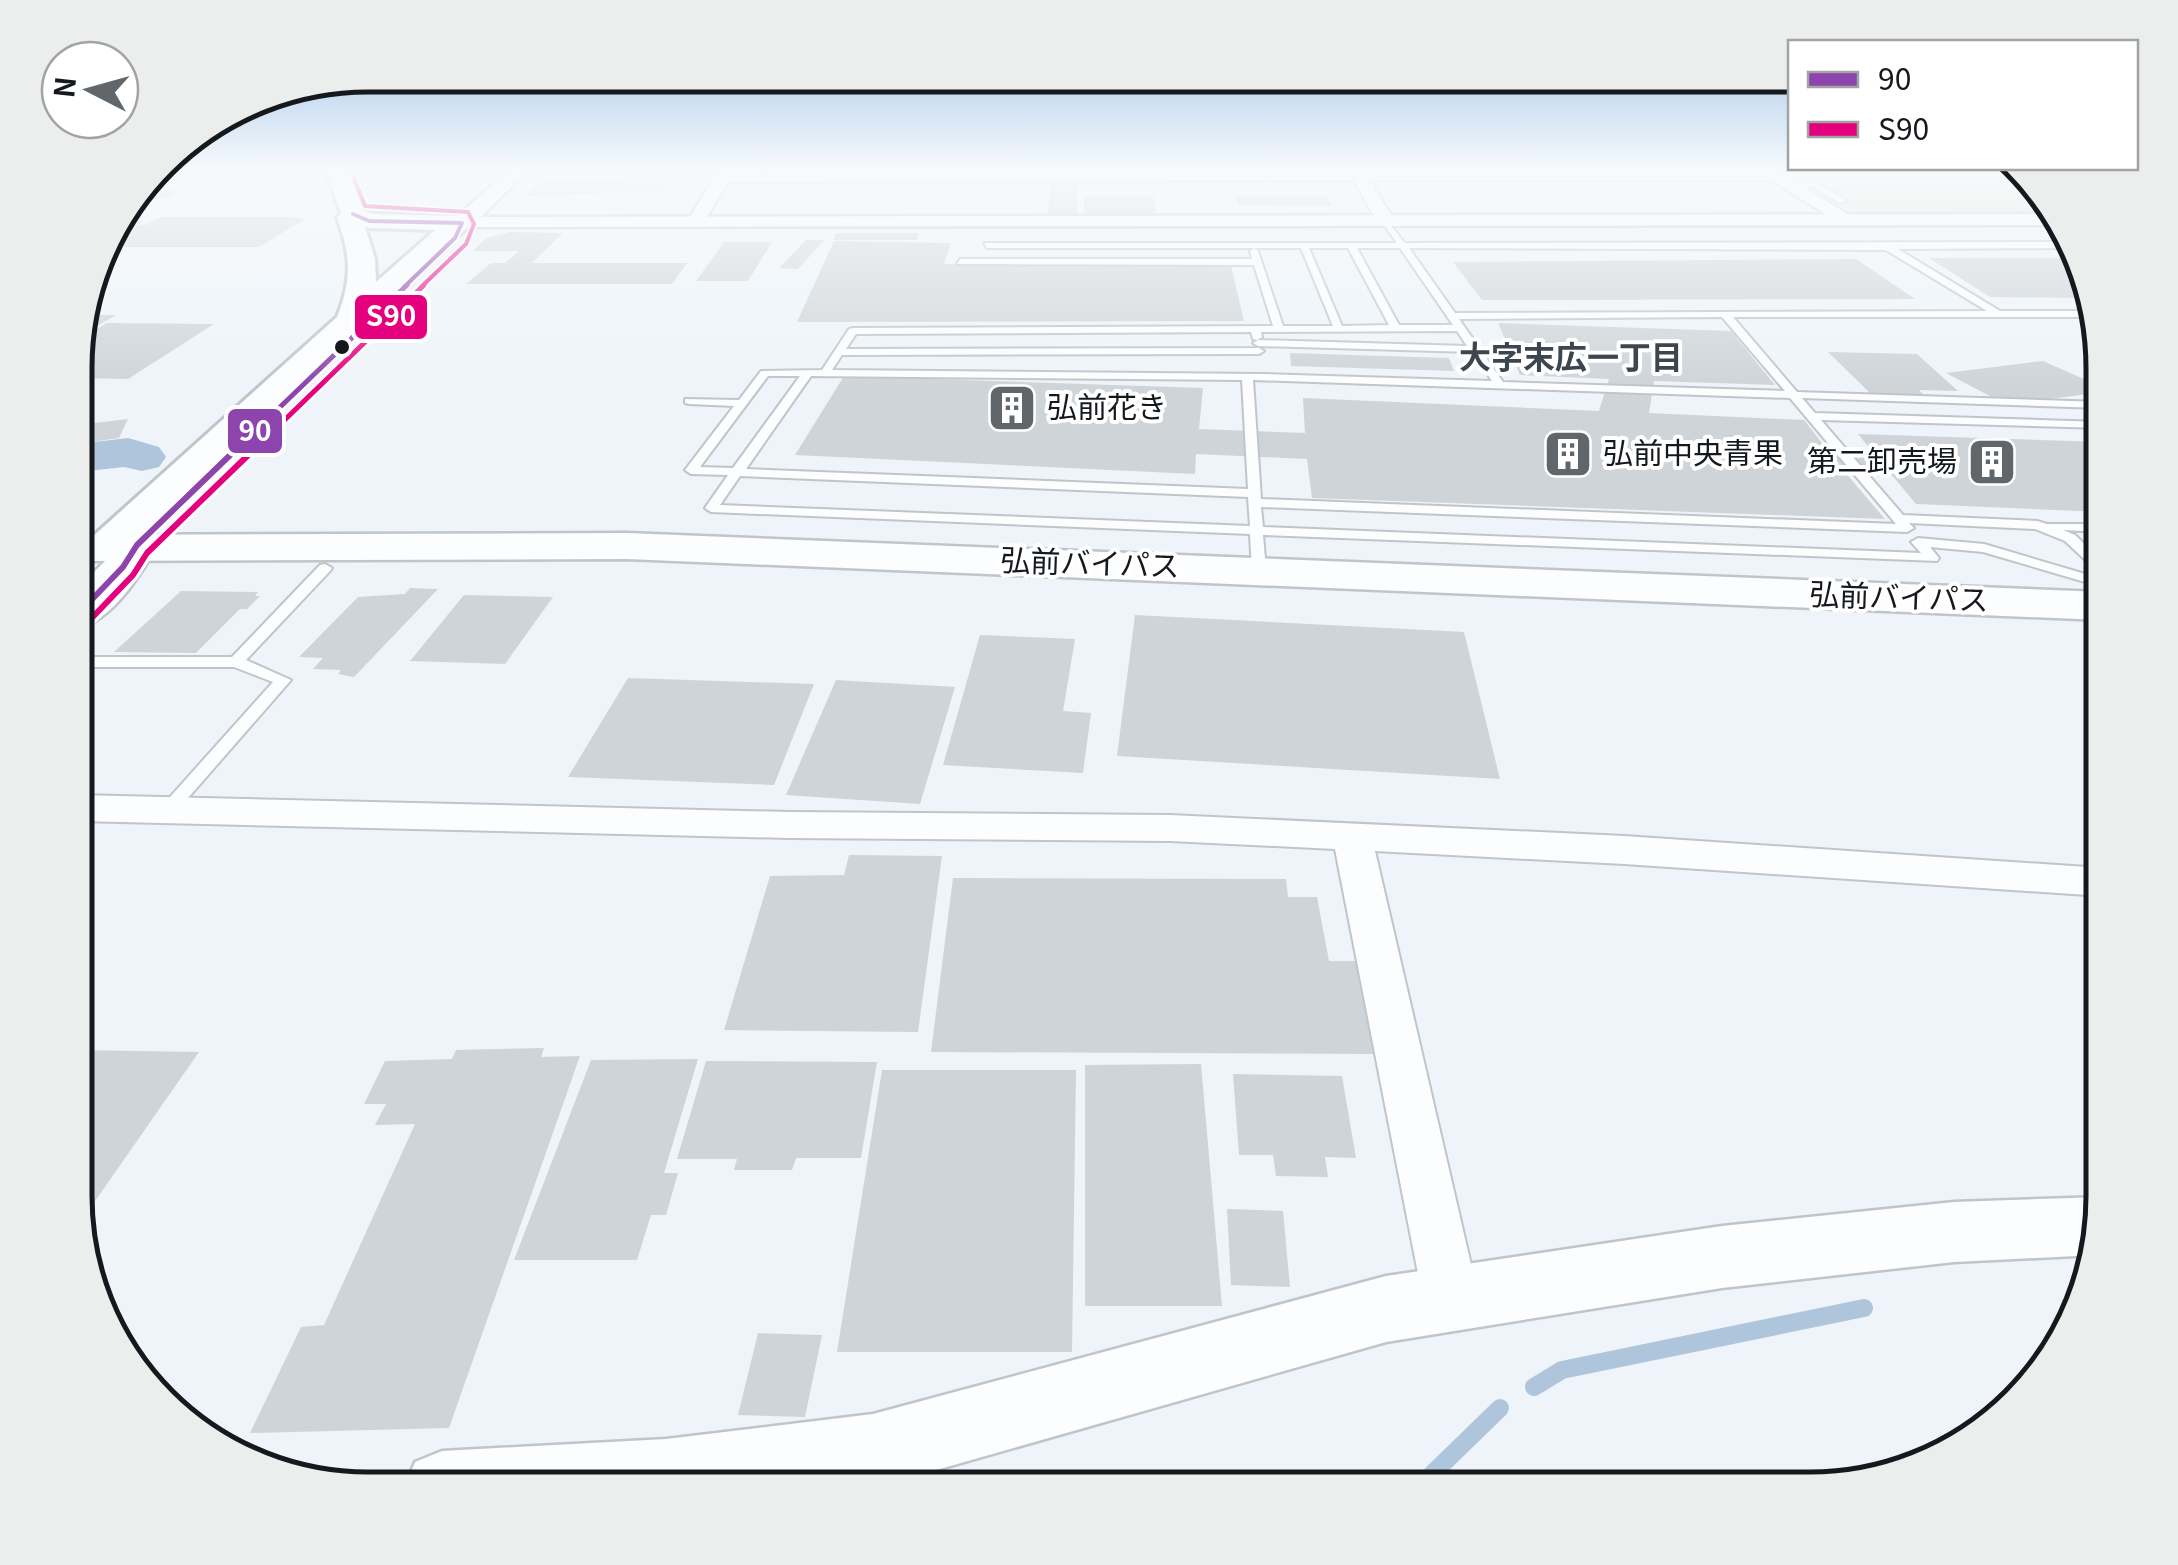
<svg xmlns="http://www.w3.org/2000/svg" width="2178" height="1565" font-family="Georgia,'Noto Sans JP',serif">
<rect width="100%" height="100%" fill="#eef4f9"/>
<path fill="#dbe5d5" d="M1780,169H2016L2051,212H1857L1824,200Z"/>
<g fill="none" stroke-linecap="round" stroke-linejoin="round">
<path stroke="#aec5db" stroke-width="18" d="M1534,1387L1562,1370L1864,1308
M1424,1482L1500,1408"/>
<path fill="#aec5db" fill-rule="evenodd" d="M2016,169L2023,178L2001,182L1992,177Z"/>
<path fill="#aec5db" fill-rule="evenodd" d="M128,438L159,447L166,457L159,467L142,471L124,467L78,472V444Z"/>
</g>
<path fill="#cfd4d8" d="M671,177L661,191L526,196L543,179Z
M1050,179H1077V213H1048Z
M140,191H180L164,199L134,198Z
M1153,196L1156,213H1084V197Z
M1235,196H1328L1332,206L1238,205Z
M160,217H292L305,219L259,247H106L135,229L108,240L115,221H144L137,225H144Z
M510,232L563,233L532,263H687L672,284H466L491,263H505L519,251H473L486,238Z
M836,233H919L917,240H833Z
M806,240H824L798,269L779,268Z
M834,241L951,243L944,264L1231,265L1244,321L797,322Z
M724,242H772L748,281H696Z
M1929,258H2078L2088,298L1990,297Z
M1856,259L1915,299L1482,300L1453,262Z
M83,315H116L78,337Z
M107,323L214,324L128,379L78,378V340Z
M1498,323L1731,331L1775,385L1654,381L1649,413L1804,420L1826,448L1872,451L1858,434L2102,442V512L1916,504L1891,474L1844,471L1885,519L1312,498L1307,459L1196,454L1195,474L795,455L844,376L1203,388L1199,429L1305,433L1303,398L1599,411L1609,379L1520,375Z
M1828,352L1917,354L1958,391L1919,390L1924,395L1870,393Z
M1290,353L1449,358L1454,371L1291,366Z
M2043,361L2102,387V392L2007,405L1946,373Z
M128,419L119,438L78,444V425Z
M410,588L438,589L354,677L338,674L341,670L313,669L323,658L299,657L358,597L405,594Z
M181,591L258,592L255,596H260L247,609H240L196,653L114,652Z
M464,595L553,597L505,664L410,661Z
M1135,615L1464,632L1500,779L1117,756Z
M980,635L1075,639L1063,711L1091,713L1083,773L943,765Z
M628,678L814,684L774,785L568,777Z
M836,680L955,687L920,804L786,795Z
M849,855L942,856L918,1032L724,1030L770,876L844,875Z
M953,878L1286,879L1288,897H1317L1329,961H1368L1388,1054L931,1052Z
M544,1048L541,1057L580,1056L449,1428L250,1433L301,1327L324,1325L415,1124L375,1125L386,1104H364L385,1061L452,1059L456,1050Z
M77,1050L199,1052L77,1227Z
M698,1059L664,1173H678L666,1215H651L637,1260H514L591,1060Z
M706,1061L877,1062L861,1158H796L792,1170H734L737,1159H677Z
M1201,1064L1222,1306H1085V1065Z
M882,1070H1076L1072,1352H837Z
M1233,1074L1342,1076L1356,1158L1325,1157L1328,1177L1276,1176L1273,1155H1239Z
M1227,1209L1283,1211L1290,1287L1231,1285Z
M758,1333L822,1335L805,1417L738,1415Z"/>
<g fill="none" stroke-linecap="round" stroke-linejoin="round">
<g stroke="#c0c5c9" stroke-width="4">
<path id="service" d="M1790,183H1818L1847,201L1840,203L1814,187H1787Z
M1386,220L1405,243L2074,242V248L1898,249L2000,311H2092L2094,317H1733L1797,392L2102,402V408L1802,398L1815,413L2102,422V428L1821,420L1903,515L2037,521L2047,524H2102V532L2063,530L2075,535L2102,561V572L2097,571L2065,541L2035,529L1909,523L1914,528L1907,532L1261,507L1263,527L1921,553L1911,542L1918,538L1984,544L2102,579V587L1983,552L1930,547L1939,558L1937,561L1263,535L1266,571L1259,575L1252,571L1250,534L711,512L705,508L728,475L691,474L685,470L734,406L689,404L685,403V399L739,400L761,371L822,370L849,329L853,328L1273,326L1254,265L957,264L960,259H1252L1250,251L1254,248L1258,251L1283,326H1333L1301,248H987L984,243H1397L1382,222ZM1309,248H1348L1389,325L1342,326ZM1357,248H1400L1453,325H1399ZM1409,248L1886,250L1987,311L1455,313ZM1722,317L1785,391L1503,382L1459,319ZM1457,331L1467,346L1258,340L1253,343L1258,346L1472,352L1492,381L1262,374L832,370L842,355L1259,354L1264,351L1259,348L846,349L856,334L1251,332L1253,339L1257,340L1262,337L1261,332ZM768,376H800L733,468L700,467ZM811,376L1242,380L1248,489L746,469ZM1253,380L1790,398L1896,524L1261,499ZM740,476L1248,497L1250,526L720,505Z
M325,564L332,568L330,571L246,660L291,680L174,814H162L159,810L162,806L273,682L234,667H78V657H232L320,565Z"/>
</g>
<g stroke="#c0c5c9" stroke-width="4">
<path id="minor" d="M720,169H736L734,172L1776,169L1858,221L1843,225L1771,180H1370L1395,222L1386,227L1377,222L1354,180L728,182L701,227H689L686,223Z
M78,795L789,812L1170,815L1624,836L2102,868V896L1624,864L1375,851L1479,1299L1471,1318L1451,1326L1431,1318L1423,1299L1335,849L1170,841L789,838L78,821Z"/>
</g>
<g stroke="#c0c5c9" stroke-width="5">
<path id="tertiary" d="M509,169H529L481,217L2052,214L2062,225L455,227L452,223L455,219Z
M2102,1197L2095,1255L1954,1262L1722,1288L1386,1342L873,1488L404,1489L415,1462L442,1451L666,1439L873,1414L1386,1276L1722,1226L1954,1202Z"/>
</g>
<g stroke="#c0c5c9" stroke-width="6">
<path id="secondary" d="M325,169H347L363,210L373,214L462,216L474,223L448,243L119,556L105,559L91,556L85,547L91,538L337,317C352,280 351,255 337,218L341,213ZM365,227L369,228L435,230L376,282L375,259Z"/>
</g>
<g stroke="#c0c5c9" stroke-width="5">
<path id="primary" d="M137,532L152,536L158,545C140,575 113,620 78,628V588L107,559L122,536Z"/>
</g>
<g stroke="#c0c5c9" stroke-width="5">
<path id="trunk" d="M627,533L2102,592V620L627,559L78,561V535Z"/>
</g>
<use href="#service" fill="#fcfdfe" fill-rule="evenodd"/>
<use href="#minor" fill="#fcfdfe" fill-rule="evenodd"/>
<use href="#tertiary" fill="#fcfdfe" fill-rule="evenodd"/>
<use href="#secondary" fill="#fcfdfe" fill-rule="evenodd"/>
<use href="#primary" fill="#fcfdfe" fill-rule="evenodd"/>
<use href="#trunk" fill="#fcfdfe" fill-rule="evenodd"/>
<g stroke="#fff" stroke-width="8">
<path id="bus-1-far2" d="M353,214L369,221L462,223L455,238L404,287"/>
</g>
<g stroke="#fff" stroke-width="10">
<path id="bus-1-far1" d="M250,436L407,285"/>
</g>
<g stroke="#fff" stroke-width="12">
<path id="bus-1" d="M78,614L123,567L137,545L252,434"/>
</g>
<g stroke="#fff" stroke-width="8">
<path id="bus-2-far2" d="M350,169L365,206L468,212L474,224L466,244L421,287"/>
</g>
<g stroke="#fff" stroke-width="10">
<path id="bus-2-far1" d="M268,436L424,285"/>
</g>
<g stroke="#fff" stroke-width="12">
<path id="bus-2" d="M87,623L133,575L147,553L270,434"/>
</g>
<use href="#bus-1-far2" stroke="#8e44ad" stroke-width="4"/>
<use href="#bus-1-far1" stroke="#8e44ad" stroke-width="5"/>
<use href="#bus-1" stroke="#8e44ad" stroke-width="6"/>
<use href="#bus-2-far2" stroke="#e5007d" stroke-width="4"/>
<use href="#bus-2-far1" stroke="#e5007d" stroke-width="5"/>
<use href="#bus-2" stroke="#e5007d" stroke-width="6"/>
</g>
<linearGradient id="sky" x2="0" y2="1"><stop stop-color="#91bbe3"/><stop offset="0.44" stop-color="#f7fafc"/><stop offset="1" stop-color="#f7fafc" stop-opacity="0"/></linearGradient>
<rect width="2178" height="388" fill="url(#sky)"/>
<defs>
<g id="building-square" transform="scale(2.5)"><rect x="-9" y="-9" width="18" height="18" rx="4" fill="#61666a" stroke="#fff"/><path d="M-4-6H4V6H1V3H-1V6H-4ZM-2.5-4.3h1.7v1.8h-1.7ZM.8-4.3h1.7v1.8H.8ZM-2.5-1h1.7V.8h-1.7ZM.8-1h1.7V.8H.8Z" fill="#fff"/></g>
</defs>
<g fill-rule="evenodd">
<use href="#building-square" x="1012" y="408"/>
<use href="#building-square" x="1568" y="454"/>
<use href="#building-square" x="1992" y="462"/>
</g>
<circle fill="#15191d" stroke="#fff" stroke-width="4" cx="342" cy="347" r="9"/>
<g text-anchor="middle" stroke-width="8" stroke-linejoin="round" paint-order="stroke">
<g font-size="30" fill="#15191d" stroke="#fff" text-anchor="start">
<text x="1047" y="418">弘前花き</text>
<text x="1603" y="464">弘前中央青果</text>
<text x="1957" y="472" text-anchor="end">第二卸売場</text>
</g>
<g font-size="30" fill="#15191d" stroke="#fff">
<text transform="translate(1090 564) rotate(2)" y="10">弘前バイパス</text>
<text transform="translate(1899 598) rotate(2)" y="10">弘前バイパス</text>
</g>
<g font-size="32" font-weight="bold" fill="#3d464f" stroke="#fff">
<text x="1571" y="369">大字末広一丁目</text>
</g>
</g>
<path d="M0 0H2178V1565H0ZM368 92H1810A276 276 0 0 1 2086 368V1196A276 276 0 0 1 1810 1472H368A276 276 0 0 1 92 1196V368A276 276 0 0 1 368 92Z" fill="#eceded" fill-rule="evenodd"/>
<path fill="none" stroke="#15191d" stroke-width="5" d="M368 92H1810A276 276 0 0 1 2086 368V1196A276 276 0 0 1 1810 1472H368A276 276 0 0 1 92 1196V368A276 276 0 0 1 368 92Z"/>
<g stroke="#fff" stroke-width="4">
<rect x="353" y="293" width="76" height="48" rx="10" fill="#e5007d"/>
<rect x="226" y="407" width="58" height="48" rx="10" fill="#8e44ad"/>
</g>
<g font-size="28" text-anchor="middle" font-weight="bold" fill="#fff">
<text x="391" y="326">S90</text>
<text x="255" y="441">90</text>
</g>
<rect x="1788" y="40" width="350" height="130" fill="#ffffff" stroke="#a1a3a5" stroke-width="2.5"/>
<rect x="1808" y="72" width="50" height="15" fill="#8e44ad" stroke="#a1a3a5" stroke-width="2.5"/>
<text x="1878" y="90" font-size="30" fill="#15191d">90</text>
<rect x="1808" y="122" width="50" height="15" fill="#e5007d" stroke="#a1a3a5" stroke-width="2.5"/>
<text x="1878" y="140" font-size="30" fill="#15191d">S90</text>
<g transform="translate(90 90) rotate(276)"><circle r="48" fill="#ffffff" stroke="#a1a3a5" stroke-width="2.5"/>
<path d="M0-8L18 38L0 25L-18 38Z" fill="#61666a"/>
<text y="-15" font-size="28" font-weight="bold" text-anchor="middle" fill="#15191d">N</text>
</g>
</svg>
